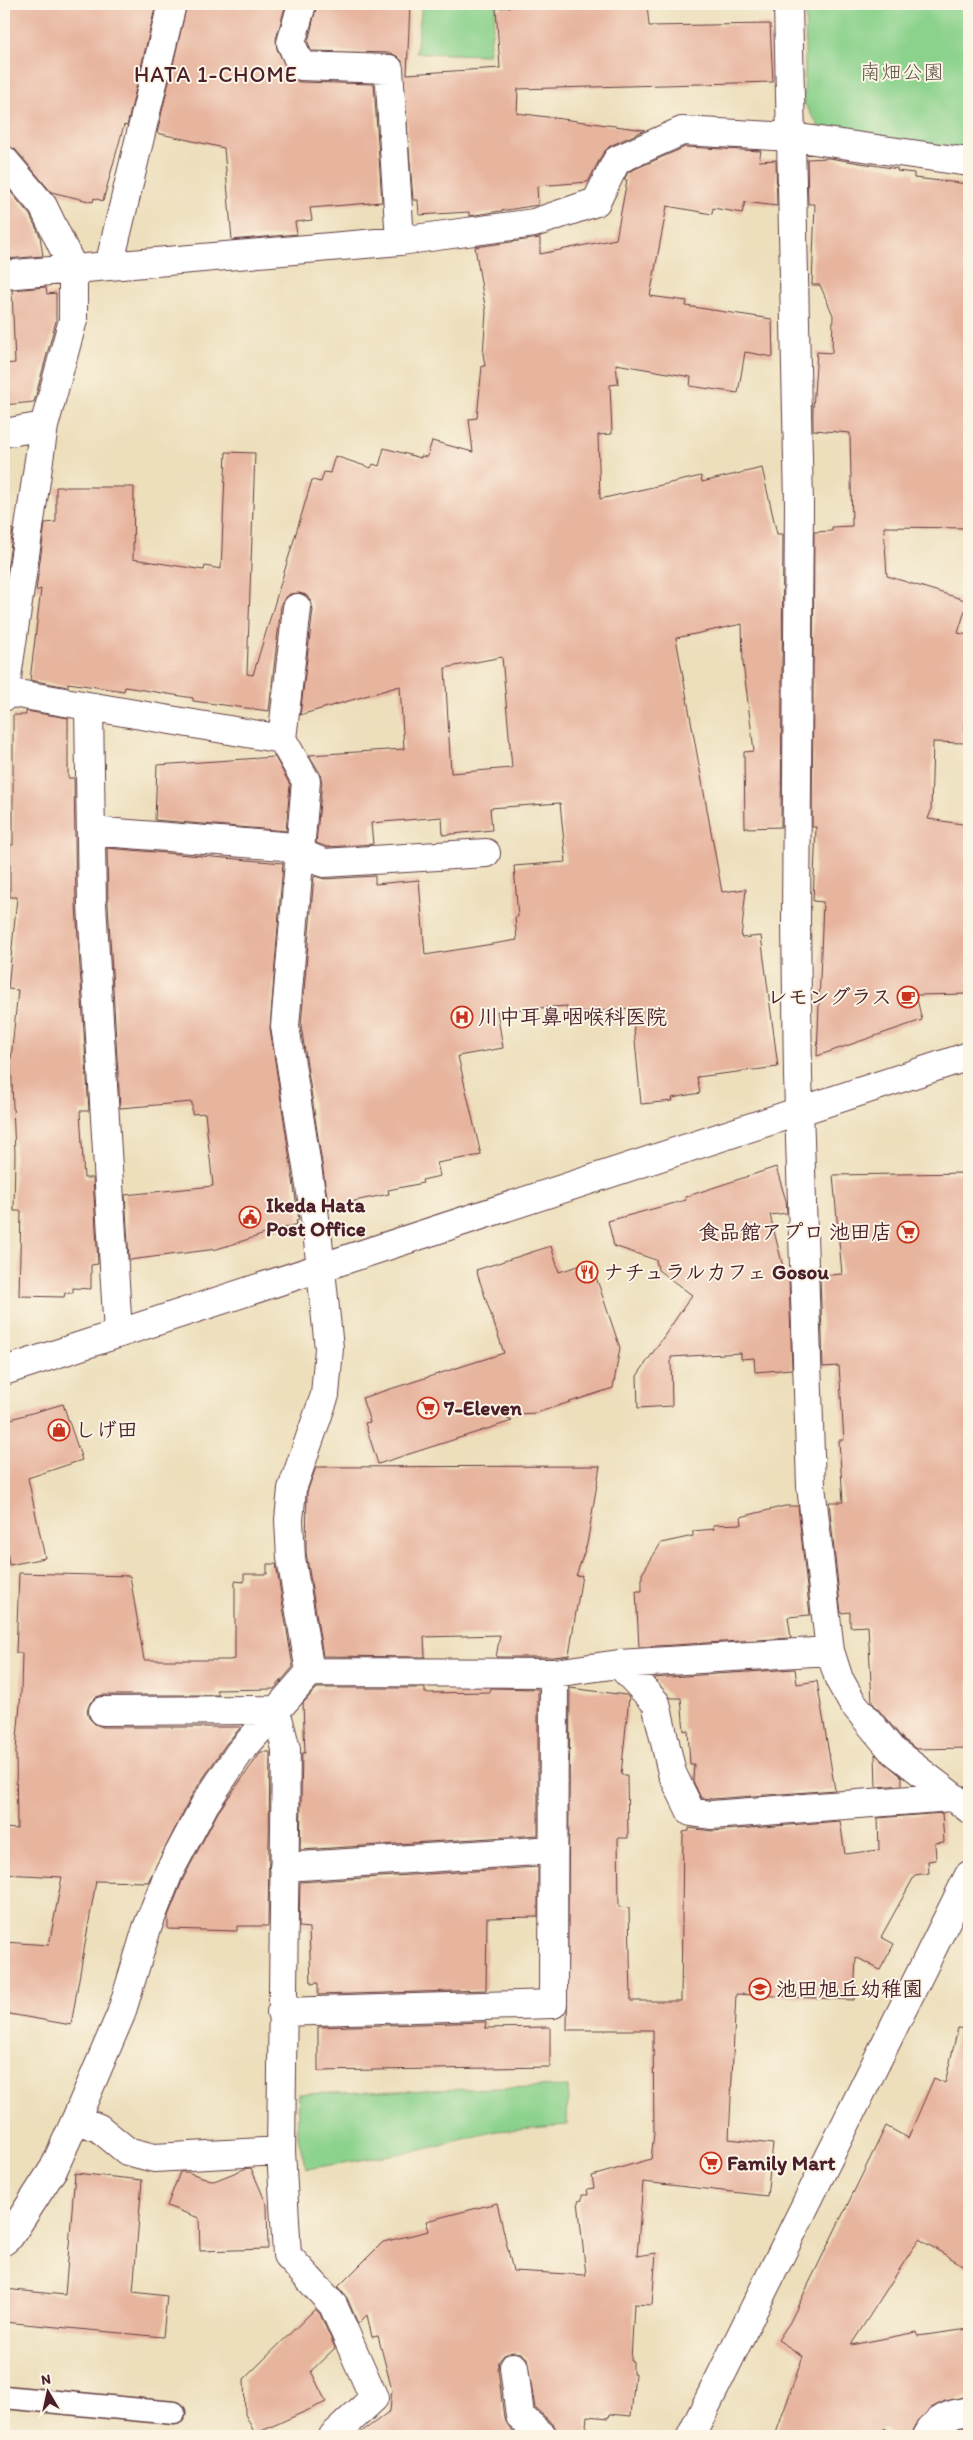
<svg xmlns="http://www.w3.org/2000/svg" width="973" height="2440" font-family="Itim,'Klee One',sans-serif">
<rect width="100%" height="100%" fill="#fcf5e5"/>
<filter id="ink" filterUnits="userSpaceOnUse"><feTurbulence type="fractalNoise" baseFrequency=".02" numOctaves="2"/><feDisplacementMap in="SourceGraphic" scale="10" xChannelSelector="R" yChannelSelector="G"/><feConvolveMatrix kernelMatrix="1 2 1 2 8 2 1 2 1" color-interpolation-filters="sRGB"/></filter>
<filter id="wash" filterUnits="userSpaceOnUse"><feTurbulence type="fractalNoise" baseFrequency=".0096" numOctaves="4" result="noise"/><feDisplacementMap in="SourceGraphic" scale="20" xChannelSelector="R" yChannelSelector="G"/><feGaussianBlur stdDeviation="1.12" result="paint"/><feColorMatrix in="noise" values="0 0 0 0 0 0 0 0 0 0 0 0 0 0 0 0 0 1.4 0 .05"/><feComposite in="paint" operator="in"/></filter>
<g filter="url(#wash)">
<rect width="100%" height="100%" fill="#eddfbc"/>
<path fill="#8bd28c" stroke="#6a785c" d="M422,4H497L488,55L416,53Z
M806,4H969V151L819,127L804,103Z
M568,2086L567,2125L496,2131L421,2150L306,2169L297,2132L299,2094Z"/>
<g id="blocks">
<path fill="#e7b49e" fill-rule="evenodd" d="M4,4H156L127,126L124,125L103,201L94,198L93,202L51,192L16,150L4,145Z
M187,4H286L276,39L277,49L292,79L300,82L374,84L382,202L310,208L312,220L295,222L297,234L232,240L224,148L157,133Z
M317,4H410L407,74L500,68L496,8L512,7L511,4H647L649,26L770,24L773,82L518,89L517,113L645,130L610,146L603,153L588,182L537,186L538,205L469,216V212L419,215L418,200H413L402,61L397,56L390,53L311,51L308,42Z
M685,147L761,151L759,161L776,160L777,206L745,202L742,213L713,208L712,214L667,206L650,296L687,301L686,306L772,319L773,357L745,352L738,393L690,386L691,377L616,364L618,384L610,385L612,434L598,435L600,499L701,476L702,482L762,468L777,534H783L781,827L745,828L744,752L754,751L743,663L742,624L676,638L722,892L746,889L741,938L761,936L778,1067L697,1077L700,1093L672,1098L673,1101L641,1104L632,1008L568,1014L567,1006L497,1011L503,1048L458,1056L481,1155L437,1163L440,1176L422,1180L423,1183L388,1190L389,1194L354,1201V1204L329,1210L301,1025L314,876L325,879L375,876V884L419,880L425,955L517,940L515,917H518L514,866L566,862L560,803L490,808L492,830L443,835L442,817L371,823L373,844L327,847L316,843L322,782L320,773L309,755L404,749L400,686L300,715L313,610L311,601L306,595L299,593L290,594L284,599L281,606L269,711L193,701V698L125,687L124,691L68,683V687L30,680L41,589L36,591L45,523L56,522V487H134L133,559L204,570L205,566L221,569L226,452L255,453L247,674L253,675L312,480L321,482L324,472L330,473L335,456L371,468L373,464L379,466L384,448L421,458V456L427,457L432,441L473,452L469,419L477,418L482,366H485L483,354L486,312L475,247L540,238V254L616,239L627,180H624L628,172ZM502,657L512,768L451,773L445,668Z
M829,158L898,169L897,171L914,173V178L969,184V528L884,527L887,576L968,601L958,633L969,635V707H965V743L933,742L931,811L928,819L969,825V994L916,995L922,1020L817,1056L823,902L813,901L816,827H812L814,532L832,531V527L852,526L850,433L813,430V408L817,352L832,353L833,315L820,285H812L815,204H808L807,159Z
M4,184L30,215L40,236L43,256L4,259Z
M46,287L47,294L56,293V321L34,402L4,405V364L15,363L12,290Z
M13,529L4,592V530Z
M26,711L68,718V778H74L76,905L89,1111H80L84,1178H93L98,1264L91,1265V1289L73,1288V1293H65L64,1297L19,1296L21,1211H14L15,1153L11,1059L18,990L8,989L17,897H10V845H13V715H26Z
M275,757L290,785L286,831L155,820L157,765Z
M107,848L283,863L270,1028L299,1220L296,1221L297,1224L217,1249L129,1260L125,1195L213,1186L205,1113L192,1114V1102L120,1108L108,903Z
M776,1167L786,1201L787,1213L770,1215L786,1279H789L792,1369L755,1372L754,1358L741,1359V1353L671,1357L672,1406L638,1408L637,1376L692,1295L658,1270L656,1260L614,1246L608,1221L686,1200L685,1197Z
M969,1173V1748L916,1749L902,1738L872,1702L868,1626L850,1627V1612L841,1613L829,1502H843L839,1440H844L839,1366L823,1367L820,1276L842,1274L833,1175Z
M551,1246L559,1272L591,1262L620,1348L613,1388L536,1413L498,1415L512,1421L378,1464L365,1423L370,1422L362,1398L504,1353L476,1270Z
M63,1404L82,1460L28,1478L45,1558L9,1565L4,1526V1421Z
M600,1466L587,1544L576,1576L582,1575L569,1655L553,1657H496L500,1635L424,1637L425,1657L323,1656L306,1552L307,1492L316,1467Z
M785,1506H798L810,1615L788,1617L791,1638L639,1647L636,1591H642V1574L661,1543L693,1536V1531L714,1529L713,1525L742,1524L741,1517Z
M267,1564H276L293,1667L274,1689L216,1690L219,1695H103L96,1697L90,1703L87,1711L89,1718L95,1724L103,1727H241L226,1744L192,1795L148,1882L96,1881L71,2025L4,2013V1942L49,1945L62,1877L4,1874V1828L17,1829L16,1750L21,1693L22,1653H16L19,1573L130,1576L144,1660H229L235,1659V1581L244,1582V1574H267Z
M795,1669L797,1684L817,1681L835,1790L712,1799L701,1798L693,1781L694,1764H690L688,1730L684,1731L681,1698H671L653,1678Z
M317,1688H425V1693L490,1692L491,1688L538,1689V1835L300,1850L302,1753H305L303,1703Z
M570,1688L626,1695L629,1697L621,1775H627L628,1838H618L619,1907L629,1908L631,2001H681L683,1832L689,1831V1828L712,1831L840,1821L845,1854L879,1850L878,1818L942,1813L944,1842L935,1843L936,1860L928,1861L929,1873L915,1875L881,1937L894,1944L880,1970L856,1957L854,2000L736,1994L729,2139L773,2144L767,2196L643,2182L637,2256L656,2253L652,2305L634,2304L631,2361H633V2374H635L631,2416L610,2414L609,2418L587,2416L585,2436H558L554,2425L535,2408L527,2358L521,2353L513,2352L504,2355L499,2361L498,2369L504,2418L510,2428L519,2436H356L390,2411L392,2390L378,2336L372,2337L367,2315L358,2324L347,2298L338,2287L383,2242L429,2231L426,2221L497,2203L513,2271L586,2275L578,2201L582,2200V2195H588L587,2189L594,2188L592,2176L651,2159L654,2133L653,2030H567Z
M261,1752H270L268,1926H237V1931L168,1929V1916L183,1879L218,1812Z
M875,1754L902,1777V1785L876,1787Z
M538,1867V1917L487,1918L486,1990L318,1995V1983L311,1984L309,1928L299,1927L300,1882Z
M486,2022L485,2028L550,2027V2067L318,2071V2027Z
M958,2028L969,2029V2269L919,2239L851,2345L917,2332L918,2336L969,2329V2396L945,2401L931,2408L917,2422L911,2436H892L885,2428L876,2436H775L803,2356L778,2340L790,2322L886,2126L908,2138L934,2078L945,2083Z
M251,2168L267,2205L268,2249L200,2251L199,2218L167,2206L180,2172H187L214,2181L244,2169Z
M75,2173L142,2180L133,2292L167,2296L163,2337L4,2322V2289L65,2295Z
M315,2309L320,2314L335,2348L311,2371L326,2402L255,2434L245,2414L244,2379Z
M969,2427V2436H946L955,2430Z"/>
</g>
</g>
<g filter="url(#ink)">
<use href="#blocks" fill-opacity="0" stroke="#623c41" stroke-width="1"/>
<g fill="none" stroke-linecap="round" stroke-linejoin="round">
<g stroke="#623c41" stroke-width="25">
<path id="service" d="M4,2397L174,2413"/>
</g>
<g stroke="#623c41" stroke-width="30">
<path id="minor" d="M302,4L291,43L301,66L389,69L400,241
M788,4L799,504L796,920L798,1076L811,1486L830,1651L839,1679L852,1702L891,1749L969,1809
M4,160L43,206L73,268V320L44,426L4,697
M109,266L172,4
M4,275L400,241L534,223L596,202L617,160L682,131L792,137L969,162
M4,433L44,426
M6,692L282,739L306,781L285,1026L317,1231L329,1348L325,1395L292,1489L289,1520L291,1558L310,1672
M89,707L92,904L118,1333
M282,739L297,608
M91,831L283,846L324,863L486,853
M619,1664L656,1703L672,1773L691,1812L711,1815L952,1797
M103,1711L276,1710L286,1749L281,2151L287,2255L333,2305L374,2398L333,2436
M284,1867L553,1850
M281,2012L553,2004L554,1673
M76,2119L99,2128L127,2151L154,2158L281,2151
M4,2241L10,2236L54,2168L76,2119L121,2014L147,1928L169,1872L205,1804L239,1753L310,1672L554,1673L619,1664L830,1651
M514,2367L520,2416L543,2436
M927,2436C936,2418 950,2414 969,2411"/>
</g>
<g stroke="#623c41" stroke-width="30">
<path id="tertiary" d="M4,1371L969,1056
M691,2436L969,1875"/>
</g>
<use href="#service" stroke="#fff" stroke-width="22"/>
<use href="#minor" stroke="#fff" stroke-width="28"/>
<use href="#tertiary" stroke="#fff" stroke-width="28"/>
</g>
</g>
<defs>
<g id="cafe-ring" transform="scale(1.125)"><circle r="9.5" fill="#fcf5e5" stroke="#c8321e" stroke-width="1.5"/><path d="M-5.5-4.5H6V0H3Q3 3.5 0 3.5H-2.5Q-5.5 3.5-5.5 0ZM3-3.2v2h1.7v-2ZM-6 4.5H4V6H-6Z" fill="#c8321e"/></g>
<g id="hospital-ring" transform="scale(1.125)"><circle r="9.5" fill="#fcf5e5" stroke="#c8321e" stroke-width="1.5"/><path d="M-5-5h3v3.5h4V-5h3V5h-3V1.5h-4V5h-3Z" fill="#c8321e"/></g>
<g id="civic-ring" transform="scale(1.125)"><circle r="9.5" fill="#fcf5e5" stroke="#c8321e" stroke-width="1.5"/><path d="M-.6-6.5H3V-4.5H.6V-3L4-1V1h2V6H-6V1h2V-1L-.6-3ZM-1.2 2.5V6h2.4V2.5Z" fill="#c8321e"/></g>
<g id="supermarket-ring" transform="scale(1.125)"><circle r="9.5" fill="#fcf5e5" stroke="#c8321e" stroke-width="1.5"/><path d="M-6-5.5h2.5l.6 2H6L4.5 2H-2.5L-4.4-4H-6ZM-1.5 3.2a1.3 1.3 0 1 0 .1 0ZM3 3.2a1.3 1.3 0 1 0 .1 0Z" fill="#c8321e"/></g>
<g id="restaurant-ring" transform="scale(1.125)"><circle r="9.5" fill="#fcf5e5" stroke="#c8321e" stroke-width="1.5"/><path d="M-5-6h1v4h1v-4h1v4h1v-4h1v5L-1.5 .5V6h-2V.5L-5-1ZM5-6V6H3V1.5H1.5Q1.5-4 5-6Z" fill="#c8321e"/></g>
<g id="shop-ring" transform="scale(1.125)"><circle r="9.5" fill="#fcf5e5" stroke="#c8321e" stroke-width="1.5"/><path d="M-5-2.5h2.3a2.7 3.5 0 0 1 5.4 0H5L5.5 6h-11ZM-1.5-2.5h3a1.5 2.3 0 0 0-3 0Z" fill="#c8321e"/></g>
<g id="school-ring" transform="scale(1.125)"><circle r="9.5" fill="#fcf5e5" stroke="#c8321e" stroke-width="1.5"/><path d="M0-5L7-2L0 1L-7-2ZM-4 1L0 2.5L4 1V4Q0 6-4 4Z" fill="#c8321e"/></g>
</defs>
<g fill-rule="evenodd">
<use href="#cafe-ring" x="908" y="997"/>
<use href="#hospital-ring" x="462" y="1017"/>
<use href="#civic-ring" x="250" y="1217"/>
<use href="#supermarket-ring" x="908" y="1232"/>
<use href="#restaurant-ring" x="587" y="1272"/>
<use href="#supermarket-ring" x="428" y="1408"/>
<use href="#shop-ring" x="59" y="1430"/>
<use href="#school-ring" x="760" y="1989"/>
<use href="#supermarket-ring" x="711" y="2163"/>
</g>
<g text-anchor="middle" stroke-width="4" stroke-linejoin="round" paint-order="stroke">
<g font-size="21" fill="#5e5548" stroke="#fcf5e5">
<text x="902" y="79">南畑公園</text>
</g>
<g font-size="21" font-weight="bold" fill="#4a1f2b" stroke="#fcf5e5" text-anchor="start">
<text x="892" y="1004" text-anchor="end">レモングラス</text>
<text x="478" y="1024">川中耳鼻咽喉科医院</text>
<text x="266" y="1212">Ikeda Hata<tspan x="266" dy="24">Post Office</tspan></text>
<text x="892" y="1239" text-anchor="end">食品館アプロ 池田店</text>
<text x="603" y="1279">ナチュラルカフェ Gosou</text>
<text x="444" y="1415">7-Eleven</text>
<text x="75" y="1437">しげ田</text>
<text x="776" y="1996">池田旭丘幼稚園</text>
<text x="727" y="2170">Family Mart</text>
</g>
<g font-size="22" letter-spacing="1" fill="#4a1f2b" stroke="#fcf5e5">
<text x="216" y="82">HATA 1-CHOME</text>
</g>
</g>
<rect width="973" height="2440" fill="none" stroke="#fcf5e5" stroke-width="20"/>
<g transform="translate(48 2392) rotate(351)" stroke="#fcf5e5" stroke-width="4" paint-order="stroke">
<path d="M0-4L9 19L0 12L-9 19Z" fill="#4a1f2b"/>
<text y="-8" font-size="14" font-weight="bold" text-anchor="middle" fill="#4a1f2b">N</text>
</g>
</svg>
